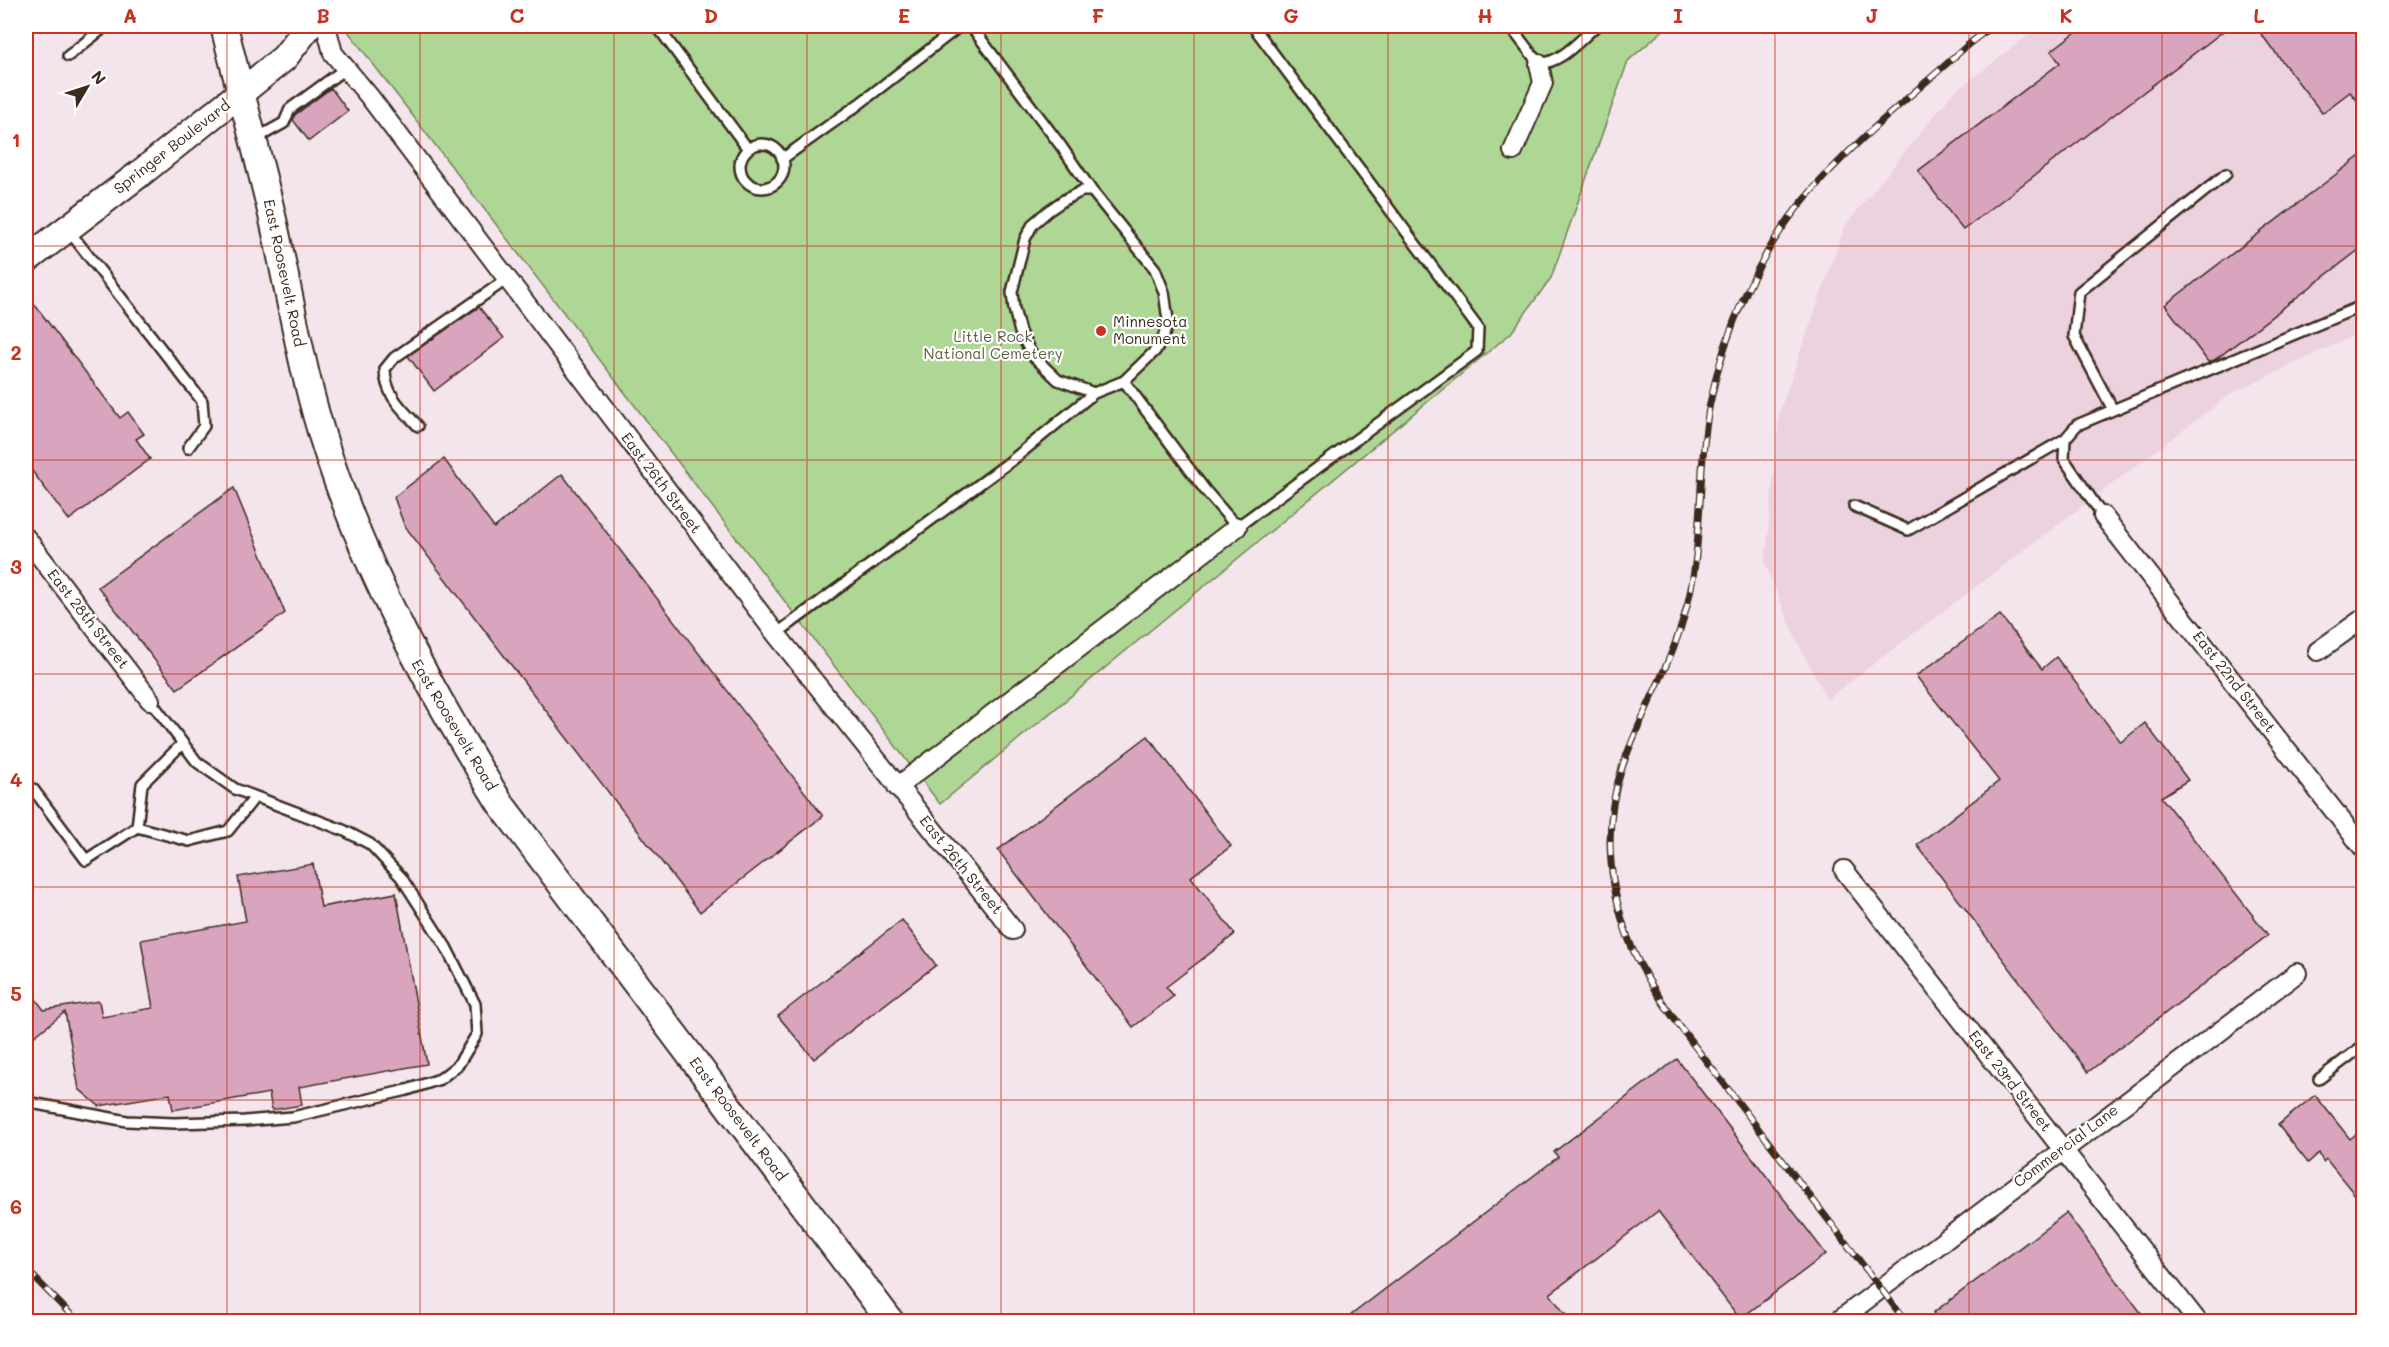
<svg xmlns="http://www.w3.org/2000/svg" width="2389" height="1347" font-family="Mali,sans-serif">
<rect width="100%" height="100%" fill="#f4e4ec"/>
<filter id="ink" filterUnits="userSpaceOnUse"><feTurbulence type="fractalNoise" baseFrequency=".0167" numOctaves="2"/><feDisplacementMap in="SourceGraphic" scale="12" xChannelSelector="R" yChannelSelector="G"/><feConvolveMatrix kernelMatrix="1 2 1 2 8 2 1 2 1" color-interpolation-filters="sRGB"/></filter>
<g filter="url(#ink)">
<path fill="#ecd1de" d="M2041,26H2363V331L2232,393L1827,699L1797,641L1765,564L1780,410L1845,226L1952,94Z"/>
<path fill="#aed795" stroke="#74805a" stroke-width="1.5" d="M344,26H1668L1628,61L1551,278L1511,333L940,804Z"/>
<path fill="#d9a5be" stroke="#3b2a1e" stroke-width="1.5" d="M2084,26H2230L1963,230L1918,171L2060,63L2051,51Z
M2255,26H2364V109L2350,92L2322,113Z
M331,88L348,111L309,141L293,120L295,115Z
M2364,153V246L2216,359L2209,363L2165,305Z
M26,293L120,418L128,412L144,434L136,439L150,459L69,520L26,463Z
M479,307L504,338L434,391L408,356Z
M444,459L494,528L562,474L823,816L700,912L404,525L394,497Z
M234,488L285,613L177,689L98,587Z
M2000,615L2042,669L2056,657L2121,742L2145,723L2188,780L2161,797L2268,935L2088,1072L1917,845L1999,781L1916,676Z
M1148,736L1231,846L1191,877L1235,934L1166,987L1174,996L1133,1027L998,850Z
M313,864L321,907L396,893L427,1064L299,1087L302,1105L272,1110L269,1093L173,1110L170,1094L99,1106L79,1089L65,1012L26,1043V986L44,1010L99,1001L102,1017L153,1008L141,940L246,921L238,877Z
M902,920L936,965L814,1059L778,1016Z
M1677,1059L1826,1254L1740,1319L1658,1211L1550,1294L1571,1322H1342L1558,1157L1554,1152Z
M2315,1095L2350,1139L2364,1128V1206L2326,1159L2323,1162L2319,1153L2308,1163L2278,1125Z
M2066,1213L2148,1322H1940L1933,1313Z"/>
<g fill="none" stroke-linecap="round" stroke-linejoin="round">
<g stroke="#3b2a1e" stroke-width="14">
<path id="service" d="M657,26L748,149
M971,26L1061,146L1092,191L1155,269L1164,292L1168,320L1163,339L1155,351L1124,381L1094,393L1058,380L1032,355L1020,332L1014,309L1012,292L1025,239L1033,224L1048,211L1064,200L1082,191H1092
M1510,26L1539,64C1562,62 1579,41 1596,26
M68,56L106,26
M255,139L284,123L290,109L346,68
M740 166a22 22 0 1 1 44 0a22 22 0 1 1-44 0Z
M782,159L859,104L960,26
M69,231L202,401L204,426L188,448
M1124,381L1205,490L1237,527L1477,351L1478,328L1253,26
M2113,410L2074,336L2079,292L2226,174
M418,426C402,409 385,395 385,369L394,358L507,279
M1854,506L1908,530L2065,439
M2103,516L2064,459L2065,439L2077,425L2364,305
M776,634L1011,461L1094,393
M182,744L142,784L137,827L189,841L228,831L255,797
M26,795L33,789L86,860L137,827
M2319,1079L2364,1045
M26,1102L127,1121L174,1123L245,1121L293,1117L407,1090L440,1079L458,1065L477,1034L475,1004L446,947L401,877L370,844L343,830L235,789L197,762L150,700
M1855,1308L1866,1322"/>
</g>
<g stroke="#3b2a1e" stroke-width="22">
<path id="minor" d="M326,26L333,53L369,96L776,634L1013,930
M1513,151L1543,83L1539,64
M2103,516L2364,849
M26,538L150,700
M2318,651L2364,618
M897,787L1237,527
M1844,870L2198,1322
M1837,1322L2297,973"/>
</g>
<g stroke="#3b2a1e" stroke-width="30">
<path id="secondary" d="M224,26C240,92 259,157 274,224C291,300 303,379 328,454C369,578 431,692 500,803L891,1322
M26,260L142,172L284,58L309,26"/>
</g>
<use href="#service" stroke="#fff" stroke-width="9"/>
<use href="#minor" stroke="#fff" stroke-width="18"/>
<use href="#secondary" stroke="#fff" stroke-width="26"/>
<g stroke="#3b2a1e" stroke-width="7">
<path id="rail" d="M26,1269L78,1322
M1906,1322C1846,1242 1785,1164 1725,1085C1690,1040 1642,983 1625,929C1608,877 1604,821 1622,768C1639,717 1669,669 1684,617C1705,547 1696,474 1710,403C1725,330 1758,253 1807,196C1855,140 1915,93 1970,43L1992,26"/>
</g>
<use href="#rail" stroke="#fff" stroke-width="4.5" stroke-dasharray="14" stroke-linecap="butt"/>
</g>
</g>
<path fill="none" stroke="#c8321e" stroke-width="1.5" stroke-opacity="0.55" d="M227,26V1322M420,26V1322M614,26V1322M807,26V1322M1001,26V1322M1194,26V1322M1388,26V1322M1582,26V1322M1775,26V1322M1969,26V1322M2162,26V1322M26,246H2364M26,460H2364M26,674H2364M26,887H2364M26,1100H2364"/>
<circle fill="#c8321e" stroke="#fff" stroke-width="2" cx="1101" cy="331" r="6"/>
<g text-anchor="middle" stroke-width="4.5" stroke-linejoin="round" paint-order="stroke">
<g font-size="15" fill="#3b2a1e" stroke="#fff">
<text transform="translate(172 147) rotate(-38)" y="5">Springer Boulevard</text>
<text transform="translate(284 273) rotate(78)" y="5">East Roosevelt Road</text>
<text transform="translate(661 483) rotate(53)" y="5">East 26th Street</text>
<text transform="translate(88 619) rotate(52)" y="5">East 28th Street</text>
<text transform="translate(2234 682) rotate(52)" y="5">East 22nd Street</text>
<text transform="translate(454 725) rotate(59)" y="5">East Roosevelt Road</text>
<text transform="translate(961 865) rotate(51)" y="5">East 26th Street</text>
<text transform="translate(2010 1081) rotate(52)" y="5">East 23rd Street</text>
<text transform="translate(738 1119) rotate(53)" y="5">East Roosevelt Road</text>
<text transform="translate(2066 1146) rotate(-37)" y="5">Commercial Lane</text>
</g>
<g font-size="15" fill="#3b2a1e" stroke="#fff" text-anchor="start">
<text x="1113" y="327">Minnesota<tspan x="1113" dy="17">Monument</tspan></text>
</g>
<g font-size="15" fill="#5e5e42" stroke="#fff">
<text x="993" y="342">Little Rock<tspan x="993" dy="17">National Cemetery</tspan></text>
</g>
</g>
<rect width="2389" height="1347" fill="none" stroke="#fff" stroke-width="66"/>
<g transform="translate(87 87) rotate(51)" stroke="#ffffff" stroke-width="4.5" paint-order="stroke">
<path d="M0-4.5L10 22L0 15L-10 22Z" fill="#3b2a1e"/>
<text y="-9" font-size="16" font-weight="bold" text-anchor="middle" fill="#3b2a1e">N</text>
</g>
<rect x="33" y="33" width="2323" height="1281" fill="none" stroke="#c8321e" stroke-width="2"/>
<g font-size="20" text-anchor="middle" font-weight="bold" fill="#c8321e">
<text x="130" y="23">A</text>
<text x="323" y="23">B</text>
<text x="517" y="23">C</text>
<text x="711" y="23">D</text>
<text x="904" y="23">E</text>
<text x="1098" y="23">F</text>
<text x="1291" y="23">G</text>
<text x="1485" y="23">H</text>
<text x="1678" y="23">I</text>
<text x="1872" y="23">J</text>
<text x="2066" y="23">K</text>
<text x="2259" y="23">L</text>
<text x="16" y="147">1</text>
<text x="16" y="360">2</text>
<text x="16" y="574">3</text>
<text x="16" y="787">4</text>
<text x="16" y="1001">5</text>
<text x="16" y="1214">6</text>
</g>
</svg>
